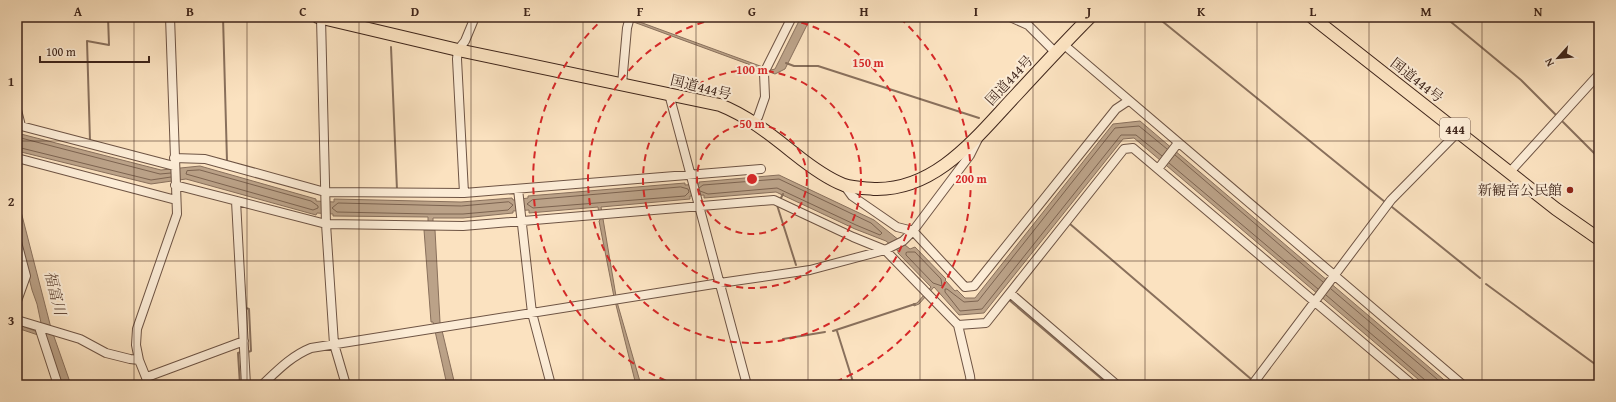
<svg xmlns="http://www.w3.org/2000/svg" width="1616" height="402" font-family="'Gentium Book Plus','Noto Serif JP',serif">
<rect width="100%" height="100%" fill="#fbe2c0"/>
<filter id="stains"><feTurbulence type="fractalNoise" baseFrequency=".005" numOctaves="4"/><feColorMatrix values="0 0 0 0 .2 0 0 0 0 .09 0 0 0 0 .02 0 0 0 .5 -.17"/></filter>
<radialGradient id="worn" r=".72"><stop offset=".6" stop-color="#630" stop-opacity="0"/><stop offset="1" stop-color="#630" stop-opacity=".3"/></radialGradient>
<path fill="#bba288" stroke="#89705c" d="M620,17H626L771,70L775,69L801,17H811L785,69L775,74Z
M1140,121L1450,385H1425L1134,138L1123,139L984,313L959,315L934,287L919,304L914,306L913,304L917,303L931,287L898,253V251L886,241L855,229L776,192L704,198V195L690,196V199L601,207L617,302L641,385H636L614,297L599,221L600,220L598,207L529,213V210L513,211V213L463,218H433V223H428V217L333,216V214L317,213L316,215L186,179L151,184L17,151V133L161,170L200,166L316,199V201L334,202V199L461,202L512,198L513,200L528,198V196L685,183V185L699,184V182L779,175L874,220L910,249L915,247L946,279L945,280L955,291L957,290L965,298H975L1113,124Z
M17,196L51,328L71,385H62L48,342L38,335L17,328V324L38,332L41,323L37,304L32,290L17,230Z
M424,230H435L440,322L455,385H447L433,322H431Z"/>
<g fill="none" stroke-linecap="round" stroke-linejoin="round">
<path stroke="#7d6451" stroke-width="1" d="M17,137L160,174L171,173
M17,147L151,180L171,177
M1175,155L1323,282
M1162,156L1136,135H1121L982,309L960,311L945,292V289H947L964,302L978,301L1115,128L1139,126L1167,149
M1169,163L1318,289
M200,170L311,201L318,206V208L313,210L186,174L187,171Z
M681,187L688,189L689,192L685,196L533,208L527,204L532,200Z
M699,188L703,185L779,179L871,223L882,233L880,235L856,225L777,188L708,194L700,191
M509,202L513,205L508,210L463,214H430L337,212L332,208L338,203L461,206Z
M908,252H915L941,279L942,286L933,283L906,255V253Z
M1331,289L1444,385
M1326,295L1425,380L1427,385"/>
<path stroke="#89705c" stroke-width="2" d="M223,17L227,161
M1157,17L1385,202
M1445,17L1521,80L1557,116
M391,47L397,190
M786,63L794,66H818L979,118
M1563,122L1599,158
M90,141L87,41L109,45L108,17
M781,198L783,194
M777,205L796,265
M1392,207L1480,278
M1070,224L1251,379
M244,283L246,308L249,309L251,351L248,352
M1486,284L1599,367
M1008,299L1109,385
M833,331L915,304
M837,331L854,385
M783,339L825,332
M240,385L238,353L241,352"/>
<g stroke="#6e5444" stroke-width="10">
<path id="minor" d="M1010,17L1028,25L1055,52
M321,18L326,224L334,344L346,385
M1063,44L1463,385
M622,84L627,28L630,17
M669,94L747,385
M17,110L21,126L174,166
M753,122L758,117L765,97L764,73L792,17
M17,158L176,200
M174,158L205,159L325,192L464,193L761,169
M1158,169L1178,143
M1509,173L1599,74
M175,185L326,224L463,226L774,200L853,237L885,250L958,325L970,376L971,385
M844,185L852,196L897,227L913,231L965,287L974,286L1116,109L1128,101
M518,189L532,313L551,385
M464,193L457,59L458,50L465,41L475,17
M236,201L246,385
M17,242L26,276L17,301
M1010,293L1117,385
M17,320L80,339L106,353L130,359L139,360L149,385
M958,325L986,323L1124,149L1133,148L1413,385
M39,327L58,385
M139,360L136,345L137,329L177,214L170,17
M147,377L244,341
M262,385C277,371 291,356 311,348L720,283L810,270L885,250L903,241L913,231L970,155L978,139
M1252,385L1391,200L1458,132"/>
</g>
<g stroke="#3f251a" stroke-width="14">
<path id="highway" d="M318,17L458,50L720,105C748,116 771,135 795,154C810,166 826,178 844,185C853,188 864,188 874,189C937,191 978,135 1017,94C1041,68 1065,42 1090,17
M1312,17L1556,209L1599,239"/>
</g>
<use href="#minor" stroke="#fcecd6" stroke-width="8"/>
<use href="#highway" stroke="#fbe2c0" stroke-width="12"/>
</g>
<path fill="none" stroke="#3f251a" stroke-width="1" stroke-opacity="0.55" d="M134,17V385M247,17V385M359,17V385M471,17V385M583,17V385M696,17V385M808,17V385M920,17V385M1033,17V385M1145,17V385M1257,17V385M1369,17V385M1482,17V385M17,141H1599M17,261H1599"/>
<g fill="none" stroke="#d62828" stroke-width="2" stroke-dasharray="7 5">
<circle cx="752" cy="179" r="55"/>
<circle cx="752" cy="179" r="109"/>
<path d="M778 17A164 164 0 1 1 726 17"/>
<path d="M677 385A219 219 0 0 1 604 18M900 18A219 219 0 0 1 827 385"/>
</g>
<circle fill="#8f2418" stroke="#fcecd6" stroke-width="1.5" cx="1570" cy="190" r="4"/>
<g text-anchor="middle" stroke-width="4" stroke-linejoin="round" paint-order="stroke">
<rect fill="#fcecd6" stroke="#786152" stroke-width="1" x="1440" y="118" width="30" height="22" rx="3"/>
<g font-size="13" font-weight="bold" fill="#3f251a">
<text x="1455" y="134">444</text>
</g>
<g font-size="14" fill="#3f251a" stroke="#fcecd6">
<text transform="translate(1009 80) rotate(-47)" y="5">国道444号</text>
<text transform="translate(1417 80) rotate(38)" y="5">国道444号</text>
<text transform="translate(701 87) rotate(14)" y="5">国道444号</text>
</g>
<g font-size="14" fill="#3f251a" stroke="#fcecd6" text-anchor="end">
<text x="1562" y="195">新観音公民館</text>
</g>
<g font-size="15" font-style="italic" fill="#644a3b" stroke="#fcecd6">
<text transform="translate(55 293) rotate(76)" y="5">福富川</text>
</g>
</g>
<circle cx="752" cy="179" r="6" fill="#d62828" stroke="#fcecd6" stroke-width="2"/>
<g font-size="12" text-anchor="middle" font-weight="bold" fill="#d62828" stroke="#fcecd6" stroke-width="4" stroke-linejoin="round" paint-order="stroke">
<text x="868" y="67">150 m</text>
<text x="752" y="74">100 m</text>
<text x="752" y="128">50 m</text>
<text x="971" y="183">200 m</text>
</g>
<rect width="1616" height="402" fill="none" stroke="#fbe2c0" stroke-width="44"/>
<g transform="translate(1558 58) rotate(243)" stroke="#fcecd6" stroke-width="3" paint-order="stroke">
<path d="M0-3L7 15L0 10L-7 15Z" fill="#3f251a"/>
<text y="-6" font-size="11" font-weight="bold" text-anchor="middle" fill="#3f251a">N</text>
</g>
<path d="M40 56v6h109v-6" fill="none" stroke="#3f251a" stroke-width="2"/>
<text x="46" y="56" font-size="12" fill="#3f251a" stroke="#fcecd6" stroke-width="3" paint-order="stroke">100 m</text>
<rect x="22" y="22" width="1572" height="358" fill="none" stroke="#3f251a" stroke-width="1.5"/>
<g font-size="13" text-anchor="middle" font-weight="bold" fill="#3f251a">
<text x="78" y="16">A</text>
<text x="190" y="16">B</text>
<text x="303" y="16">C</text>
<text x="415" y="16">D</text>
<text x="527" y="16">E</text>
<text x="640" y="16">F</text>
<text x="752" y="16">G</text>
<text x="864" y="16">H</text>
<text x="976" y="16">I</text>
<text x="1089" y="16">J</text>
<text x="1201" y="16">K</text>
<text x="1313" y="16">L</text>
<text x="1426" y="16">M</text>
<text x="1538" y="16">N</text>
<text x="11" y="86">1</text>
<text x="11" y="206">2</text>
<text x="11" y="325">3</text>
</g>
<rect width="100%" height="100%" filter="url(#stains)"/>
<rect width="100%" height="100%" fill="url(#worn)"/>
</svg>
